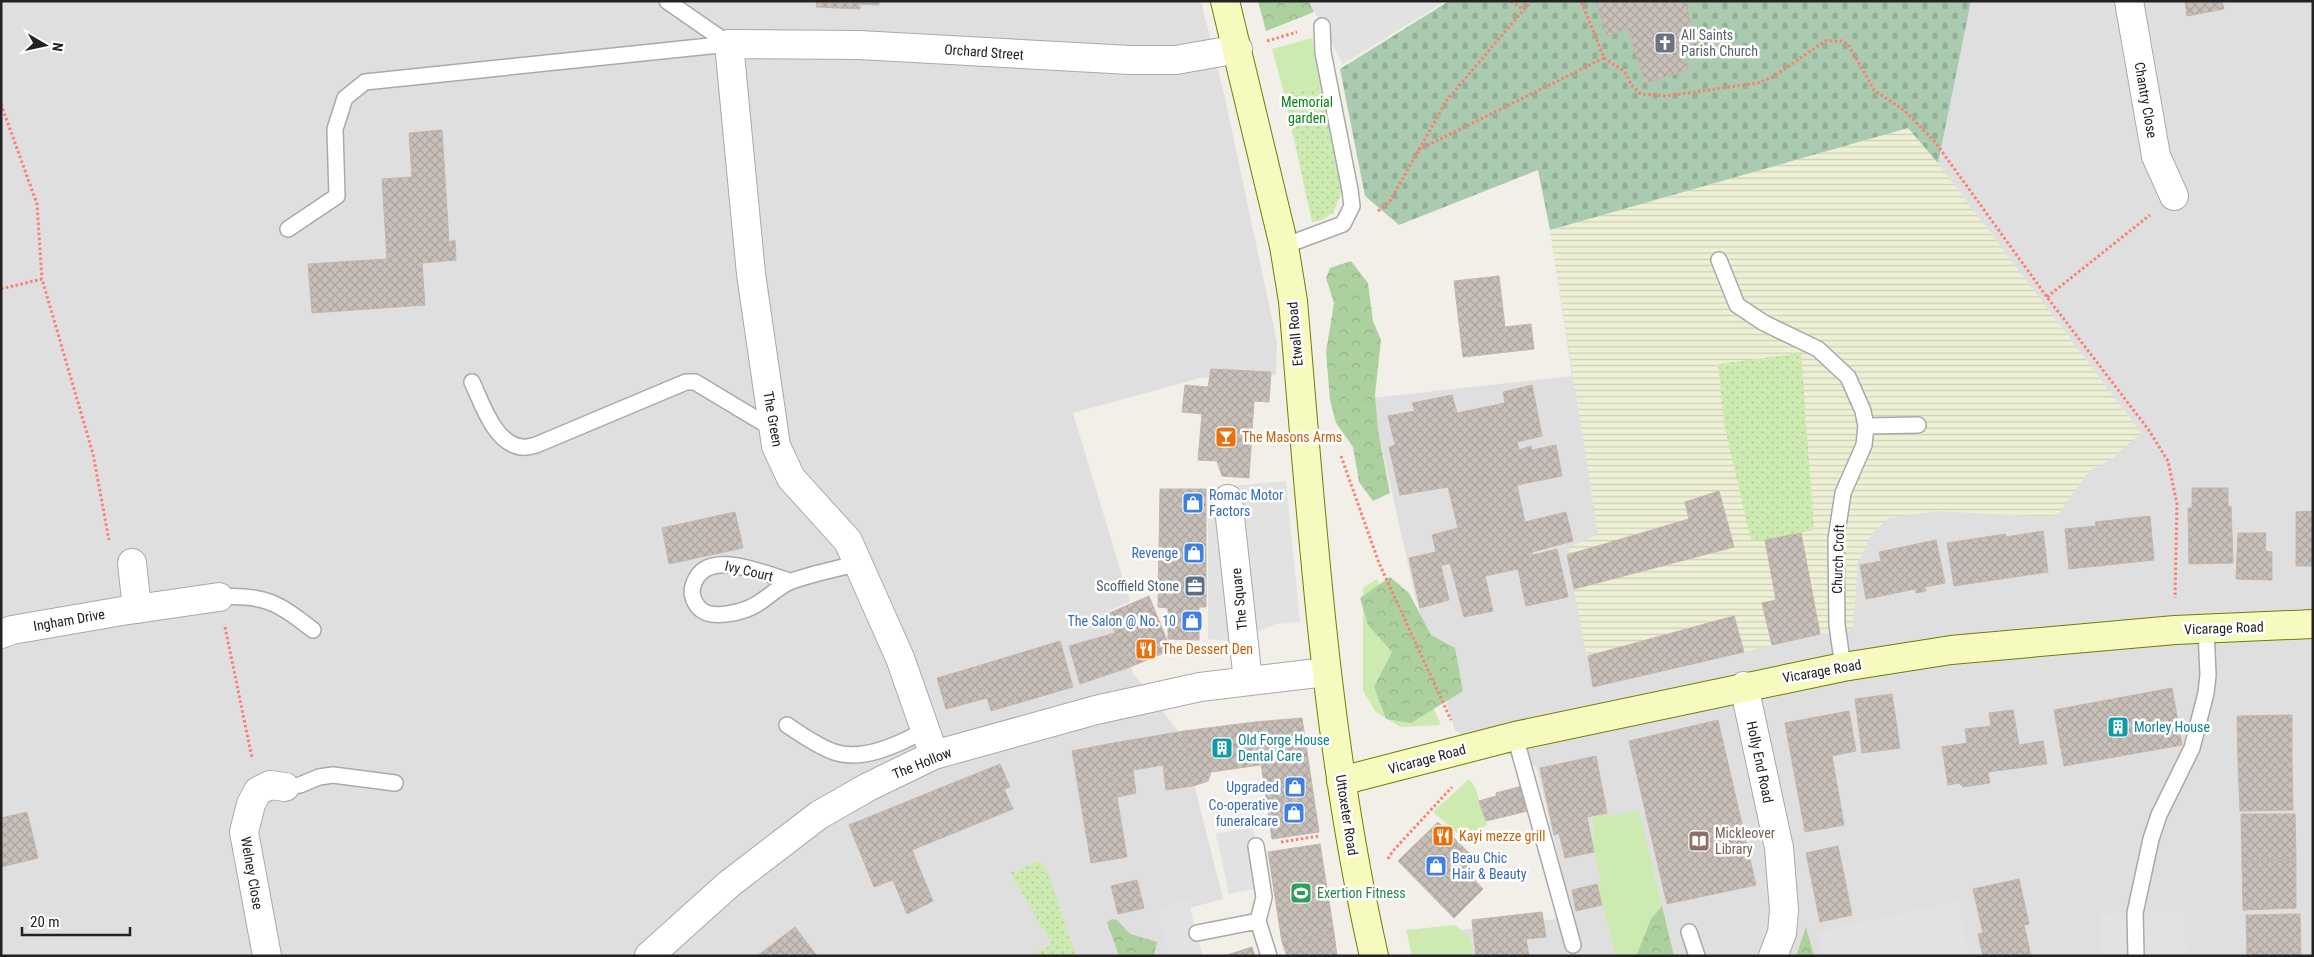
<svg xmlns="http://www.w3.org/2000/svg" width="2314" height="957" font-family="'Roboto Condensed',sans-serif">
<defs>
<pattern id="farmland-rules" width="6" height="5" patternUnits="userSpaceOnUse" patternTransform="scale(1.25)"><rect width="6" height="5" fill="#eef0d5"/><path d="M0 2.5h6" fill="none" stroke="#ccceb7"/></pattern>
<pattern id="forest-crowns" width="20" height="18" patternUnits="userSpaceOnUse" patternTransform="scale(1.25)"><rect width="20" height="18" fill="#add19e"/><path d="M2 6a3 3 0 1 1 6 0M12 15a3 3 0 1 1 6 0" fill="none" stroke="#95b388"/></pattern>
<pattern id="cemetery-stones" width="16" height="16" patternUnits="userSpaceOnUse" patternTransform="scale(1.25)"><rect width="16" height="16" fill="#aacbaf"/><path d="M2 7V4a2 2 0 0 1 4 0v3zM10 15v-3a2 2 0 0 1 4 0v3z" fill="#92ae96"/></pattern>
<pattern id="garden-dots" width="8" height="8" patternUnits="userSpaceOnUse" patternTransform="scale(1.25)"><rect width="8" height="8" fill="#cdebb0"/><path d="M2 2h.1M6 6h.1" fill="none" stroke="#b0c997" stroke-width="1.8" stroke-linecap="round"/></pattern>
<pattern id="building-cross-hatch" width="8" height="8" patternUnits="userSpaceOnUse" patternTransform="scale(1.25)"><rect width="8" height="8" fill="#c7bfb8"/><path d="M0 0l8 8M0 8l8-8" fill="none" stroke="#aba49e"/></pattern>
</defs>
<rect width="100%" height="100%" fill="#f2efe9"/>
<path fill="#e0dfdf" d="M1,1H1201L1225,98L1277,342L1276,375L1200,378L1073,413L1130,602L1108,611L1133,673L1182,736L1223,899L1163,915L1175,956H1Z
M1971,1H2313V956H1413L1408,936L1573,917L1536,767L1455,731L1415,596L1371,398L1572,376L1550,230L1937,162Z"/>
<path fill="url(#farmland-rules)" d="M1908,128L1938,163L2141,433L2113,458L2089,471L2056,517L1937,511L1889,518L1871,535L1858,562L1853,629L1820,634L1593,687L1567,555L1570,547L1598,534L1550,230Z"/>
<path fill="#cdebb0" d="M1312,38L1321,87L1284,93L1272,49Z
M1377,579L1441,725L1400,727L1376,712L1363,691V588Z
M1469,779L1475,787L1487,825L1464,839L1433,812Z
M1639,810L1662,906L1651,919L1637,954L1616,956L1597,884L1601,881L1593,844V816L1607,813L1610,817Z
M1455,925L1471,938L1472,956H1412L1406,930Z"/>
<path fill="url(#forest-crowns)" d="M1258,1H1309L1314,12L1266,31Z
M1351,261L1368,283L1373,321L1381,340L1375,395L1378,430L1390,493L1373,501L1359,482L1353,447L1336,423L1330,400L1326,352L1334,303L1326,278L1330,268Z
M1390,577L1409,593L1431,635L1455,648L1463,691L1411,723L1386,719L1374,687L1392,652L1368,625L1360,598Z
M1662,906L1674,956H1633L1637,954L1651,919Z
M1112,919L1117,920L1130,934L1157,942L1154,956H1119L1107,922Z
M1806,927L1814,956H1796Z"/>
<path fill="url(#cemetery-stones)" d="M1449,1H1971L1938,163L1908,128L1550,230L1538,170L1399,225L1365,196L1340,69Z"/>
<path fill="url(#garden-dots)" d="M1321,87L1343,190L1333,213L1322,220L1312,222L1284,93Z
M1801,353L1814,530L1765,540H1751L1724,424L1718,364Z
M1039,861L1047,869L1076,956H1031L1052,944L1010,873Z"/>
<path fill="#e2e2e2" d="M1309,1H1446L1343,64Z
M1286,481L1300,622L1276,624L1233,642L1208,639V488Z
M1253,827L1264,887L1229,894L1216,834Z
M1188,900L1203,956H1170L1157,909Z
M1958,901L1969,956H1822L1817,932Z
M2184,911L2186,956H2101L2100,914Z"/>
<path fill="url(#building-cross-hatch)" stroke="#c4b6ab" d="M817,1H879V5L860,4V9L816,7Z
M1596,1H1685L1699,51L1683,55L1688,70L1645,83L1628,28L1607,36Z
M2185,1H2222L2224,9L2187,16Z
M442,130L449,242L455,240L456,260L422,263L425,305L312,313L308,264L387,259L382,179L412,177L409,133Z
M1499,276L1505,327L1531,324L1534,349L1463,357L1454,281Z
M1211,369L1271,372L1269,402L1254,401L1249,478L1222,476L1217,461L1198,460L1202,414L1182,412L1185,385L1208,387Z
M1532,385L1542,436L1517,442L1519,450L1531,446L1532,450L1556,445L1562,476L1517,485L1525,522L1566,512L1573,541L1532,552L1533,555L1557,549L1568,597L1526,606L1518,569L1485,576L1493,611L1464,617L1450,563L1441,566L1449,600L1420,608L1409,558L1436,552L1432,535L1458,528L1448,487L1400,495L1389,447L1395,445L1388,416L1415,411L1412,403L1452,395L1457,413L1505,403L1503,392Z
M2192,488H2228V507L2231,506L2233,563L2189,564L2188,508H2192Z
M1160,489H1206V607H1199V640L1168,639V608L1158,607Z
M1719,491L1734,547L1574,589L1567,555L1689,519L1685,502Z
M2313,511V566H2296V512Z
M735,512L743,548L669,564L662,528Z
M2150,516L2154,560L2069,569L2065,529L2096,526L2095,522Z
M2043,531L2048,572L1954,586L1947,543L2005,534L2006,537Z
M1801,533L1820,634L1772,645L1762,603L1776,600L1765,540Z
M2238,533H2266L2265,551L2272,552V580L2236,579Z
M1936,540L1945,583L1925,587L1926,591L1916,593L1915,589L1866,599L1860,565L1881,561L1879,552Z
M1149,596L1171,650L1130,667L1107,614Z
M1734,616L1744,652L1593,687L1588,656Z
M1115,633L1130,667L1080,684L1069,646Z
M1060,641L1073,687L991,711L978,666Z
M978,666L987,698L946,709L937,678Z
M2172,688L2182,745L2064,766L2054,710Z
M1892,694L1900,748L1862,753L1855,699Z
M2013,710L2019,745L2043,741L2047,764L1988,772L1990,783L1963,787L1959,783L1948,785L1942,747L1967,743L1965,729L1991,726L1989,713Z
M1849,711L1856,751L1832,756L1844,825L1805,832L1785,723Z
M2292,715V762L2238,763L2237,716Z
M1302,718L1319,832L1272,839L1255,722Z
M1718,720L1756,885L1667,904L1629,741Z
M1255,722L1260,765L1211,772L1208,781L1193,786L1184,731Z
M1184,731L1193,786L1166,790L1163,765L1133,770L1136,793L1117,797L1108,744Z
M1108,744L1127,857L1091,863L1072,751Z
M1596,756L1607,813L1587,817L1594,852L1565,858L1559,833L1554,835L1540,768Z
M2292,762L2293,810L2240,811L2238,763Z
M1000,764L1010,787L1004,789L1013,809L912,850L933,901L907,914L893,880L874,887L849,825Z
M1522,786L1528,811L1486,821L1479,801L1496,796V793Z
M27,812L38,858L1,867V818Z
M2241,814H2295L2296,860L2242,861Z
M1438,822L1475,859L1465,870L1483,889L1454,918L1398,861Z
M1320,844L1334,933L1282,942L1268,852Z
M1838,846L1845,880L1813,887L1806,853Z
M2296,860V908L2243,910L2242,861Z
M2019,879L2029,924L2024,925L2031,956H1983L1978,934L1983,933L1973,889Z
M1137,880L1144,908L1118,914L1111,886Z
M1845,880L1852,915L1820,922L1813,887Z
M1597,884L1602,905L1576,911L1572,890Z
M1542,912L1546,937L1526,939L1529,956H1476L1472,920Z
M2300,914L2301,956H2247L2246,915Z
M795,927L817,956H757Z
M1334,933L1337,956H1287L1282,942Z
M1252,947L1255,956H1224Z"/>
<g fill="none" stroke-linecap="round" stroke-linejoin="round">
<g stroke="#a9a9a9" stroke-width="18">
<path id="lane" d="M667,1L729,44
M288,229L337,196L335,129L345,98L365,82L729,44
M1284,246L1343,224L1352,206L1350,190L1323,52L1322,26
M1719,260L1737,305L1764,323L1818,349L1848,377L1863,411L1866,426L1864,445L1843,493L1836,539L1837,625L1843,667
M472,382C482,403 494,443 521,447C526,448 532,446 536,445L686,382H695L773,429
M1866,426L1918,425
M790,581C764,574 707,547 694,583C690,592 693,601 699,608C711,621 744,612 757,604C769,597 780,585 792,581C814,573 837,569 859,563
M219,597C265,594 278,603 313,630
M787,725C802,735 817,746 834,752C863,762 900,744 925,730
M1515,736L1573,945
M285,787L300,785L319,777L333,775L395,783
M1256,846L1264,897L1258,921L1269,956
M1689,932L1697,956
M1197,933L1258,921
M2136,956L2135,913L2151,839L2159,815L2192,748L2206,693L2208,675L2206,629"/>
</g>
<g stroke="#a9a9a9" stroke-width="30">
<path id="street" d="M2129,1L2156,156L2174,196
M1228,499L1248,681
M132,563L137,609
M1,634L12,630L122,611L219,597
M1744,686L1779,848L1784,910L1782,933L1773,956
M934,755L900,658L848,541L791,478L776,446L751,274L729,44L859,45L1130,60H1176L1238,49
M267,956L244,832L251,804L258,791L270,785L285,787
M649,956L729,884L819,815L868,787L934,755L1096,710L1200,687L1326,672"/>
</g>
<g stroke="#707d05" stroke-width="30">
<path id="secondary" d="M1225,1L1284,246L1293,301C1312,521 1325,741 1374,956
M1341,781L1515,736L1843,667L1951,650L2175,630L2313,624"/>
</g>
<path stroke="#fa8072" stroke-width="3" stroke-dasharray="2.5 2.5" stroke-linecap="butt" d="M1511,1L1524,10
M1267,41L1297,32
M1604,58L1624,71L1633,87L1641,94L1666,96L1758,83L1773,77L1825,41H1842L1848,44L1874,90L1905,111L1935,142L2047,297L2148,429L2168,461L2177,504L2175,598
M1,104L37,204L42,279
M1418,150L1604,58L1581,1
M1378,211L1390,201L1447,100L1531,1
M1,289L42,279L93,454L109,540
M2047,297L2150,215
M1341,456L1379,563L1451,720
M225,627L252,758
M1281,842L1319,836
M1388,859L1392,852L1452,787"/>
<use href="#lane" stroke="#fff" stroke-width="15"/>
<use href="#street" stroke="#fff" stroke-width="28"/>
<use href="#secondary" stroke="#f7fabf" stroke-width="28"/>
</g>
<defs>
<g id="church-square" transform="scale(1.125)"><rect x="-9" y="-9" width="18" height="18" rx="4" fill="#6b7280" stroke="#fff"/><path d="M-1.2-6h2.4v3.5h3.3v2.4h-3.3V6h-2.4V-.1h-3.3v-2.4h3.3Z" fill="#fff"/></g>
<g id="bar-square" transform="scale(1.125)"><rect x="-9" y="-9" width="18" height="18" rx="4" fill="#e8710a" stroke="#fff"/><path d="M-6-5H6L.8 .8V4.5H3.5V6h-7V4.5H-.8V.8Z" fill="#fff"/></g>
<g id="shop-square" transform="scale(1.125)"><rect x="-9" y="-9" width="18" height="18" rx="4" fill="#3f7fe0" stroke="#fff"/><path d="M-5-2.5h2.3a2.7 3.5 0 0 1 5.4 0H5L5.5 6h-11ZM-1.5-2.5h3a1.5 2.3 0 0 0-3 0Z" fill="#fff"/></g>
<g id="office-square" transform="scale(1.125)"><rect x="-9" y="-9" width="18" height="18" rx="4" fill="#5c6f8a" stroke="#fff"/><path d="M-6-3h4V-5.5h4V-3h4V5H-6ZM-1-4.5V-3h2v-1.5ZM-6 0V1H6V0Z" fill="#fff"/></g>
<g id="restaurant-square" transform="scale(1.125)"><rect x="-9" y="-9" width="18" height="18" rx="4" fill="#e8710a" stroke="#fff"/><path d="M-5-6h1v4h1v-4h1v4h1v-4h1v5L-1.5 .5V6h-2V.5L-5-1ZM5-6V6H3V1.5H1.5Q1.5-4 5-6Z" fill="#fff"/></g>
<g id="building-square" transform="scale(1.125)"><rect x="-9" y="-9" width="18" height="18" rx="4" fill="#0f9aa8" stroke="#fff"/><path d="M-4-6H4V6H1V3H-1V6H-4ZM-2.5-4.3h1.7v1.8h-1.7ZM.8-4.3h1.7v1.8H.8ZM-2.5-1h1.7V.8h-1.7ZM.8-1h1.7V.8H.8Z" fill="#fff"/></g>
<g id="library-square" transform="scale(1.125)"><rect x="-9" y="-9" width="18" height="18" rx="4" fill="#8d6e63" stroke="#fff"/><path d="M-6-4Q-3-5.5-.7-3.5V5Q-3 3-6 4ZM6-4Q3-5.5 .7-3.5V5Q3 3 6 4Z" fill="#fff"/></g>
<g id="stadium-square" transform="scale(1.125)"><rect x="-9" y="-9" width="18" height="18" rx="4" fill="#2e9e5b" stroke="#fff"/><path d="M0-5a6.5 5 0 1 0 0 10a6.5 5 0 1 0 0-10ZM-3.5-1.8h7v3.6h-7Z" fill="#fff"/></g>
</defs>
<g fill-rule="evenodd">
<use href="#church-square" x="1665" y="43"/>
<use href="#bar-square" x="1226" y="437"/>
<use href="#shop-square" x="1193" y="503"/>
<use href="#shop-square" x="1194" y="553"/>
<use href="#office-square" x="1195" y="586"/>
<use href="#shop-square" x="1192" y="621"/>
<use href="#restaurant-square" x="1146" y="649"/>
<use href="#building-square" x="2118" y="727"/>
<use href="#building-square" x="1222" y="748"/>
<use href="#shop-square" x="1295" y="787"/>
<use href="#shop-square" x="1294" y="813"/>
<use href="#restaurant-square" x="1443" y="836"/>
<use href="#library-square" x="1699" y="841"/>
<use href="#shop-square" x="1436" y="866"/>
<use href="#stadium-square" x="1301" y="893"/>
</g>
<g text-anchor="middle" stroke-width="5" stroke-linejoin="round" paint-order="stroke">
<g font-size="14" fill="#5b616d" stroke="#fff" text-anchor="start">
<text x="1681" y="40">All Saints<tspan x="1681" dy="16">Parish Church</tspan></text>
</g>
<g font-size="14" fill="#222" stroke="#fff">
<text transform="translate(984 52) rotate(4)" y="5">Orchard Street</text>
<text transform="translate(2146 100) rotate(80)" y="5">Chantry Close</text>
<text transform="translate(1295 334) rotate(-95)" y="5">Etwall Road</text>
<text transform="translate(773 419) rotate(80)" y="5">The Green</text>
<text transform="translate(1838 559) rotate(-88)" y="5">Church Croft</text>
<text transform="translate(749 571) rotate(13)" y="5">Ivy Court</text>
<text transform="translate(1239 599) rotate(-96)" y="5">The Square</text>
<text transform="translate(69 620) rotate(-10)" y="5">Ingham Drive</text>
<text transform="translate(2224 628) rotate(-2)" y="5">Vicarage Road</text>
<text transform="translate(1822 671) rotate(-10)" y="5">Vicarage Road</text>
<text transform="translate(1427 759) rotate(-15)" y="5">Vicarage Road</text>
<text transform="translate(1760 762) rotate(78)" y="5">Holly End Road</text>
<text transform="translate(922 763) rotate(-22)" y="5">The Hollow</text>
<text transform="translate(1347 815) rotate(81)" y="5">Uttoxeter Road</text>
<text transform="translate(252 873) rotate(80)" y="5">Welney Close</text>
</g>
<g font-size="14" fill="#0c8416" stroke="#fff">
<text x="1307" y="107">Memorial<tspan x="1307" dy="16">garden</tspan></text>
</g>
<g font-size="14" fill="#c56008" stroke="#fff" text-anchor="start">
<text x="1242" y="442">The Masons Arms</text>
<text x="1162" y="654">The Dessert Den</text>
<text x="1459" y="841">Kayi mezze grill</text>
</g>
<g font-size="14" fill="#366cbe" stroke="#fff" text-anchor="end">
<text x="1209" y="500" text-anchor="start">Romac Motor<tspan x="1209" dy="16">Factors</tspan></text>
<text x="1178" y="558">Revenge</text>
<text x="1176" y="626">The Salon @ No. 10</text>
<text x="1279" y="792">Upgraded</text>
<text x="1278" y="810">Co-operative<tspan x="1278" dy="16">funeralcare</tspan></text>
<text x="1452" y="863" text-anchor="start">Beau Chic<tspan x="1452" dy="16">Hair &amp; Beauty</tspan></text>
</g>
<g font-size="14" fill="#4e5e75" stroke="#fff" text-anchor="end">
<text x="1179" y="591">Scoffield Stone</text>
</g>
<g font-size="14" fill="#0d838f" stroke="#fff" text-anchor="start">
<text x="2134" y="732">Morley House</text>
<text x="1238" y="745">Old Forge House<tspan x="1238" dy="16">Dental Care</tspan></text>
</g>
<g font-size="14" fill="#785e54" stroke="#fff" text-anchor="start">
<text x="1715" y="838">Mickleover<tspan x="1715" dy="16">Library</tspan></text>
</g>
<g font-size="14" fill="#27864d" stroke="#fff" text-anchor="start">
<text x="1317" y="898">Exertion Fitness</text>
</g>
</g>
<rect width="2314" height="957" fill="none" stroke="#222222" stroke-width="5"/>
<g transform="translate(45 45) rotate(99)" stroke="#ffffff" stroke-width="4" paint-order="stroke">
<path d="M0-4L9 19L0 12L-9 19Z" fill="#222222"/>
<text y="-8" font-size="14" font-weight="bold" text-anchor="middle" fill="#222222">N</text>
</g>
<path d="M22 927v8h108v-8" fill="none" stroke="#222222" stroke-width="2.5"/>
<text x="30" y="927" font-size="15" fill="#222222" stroke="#ffffff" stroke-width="4" paint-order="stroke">20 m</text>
</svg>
